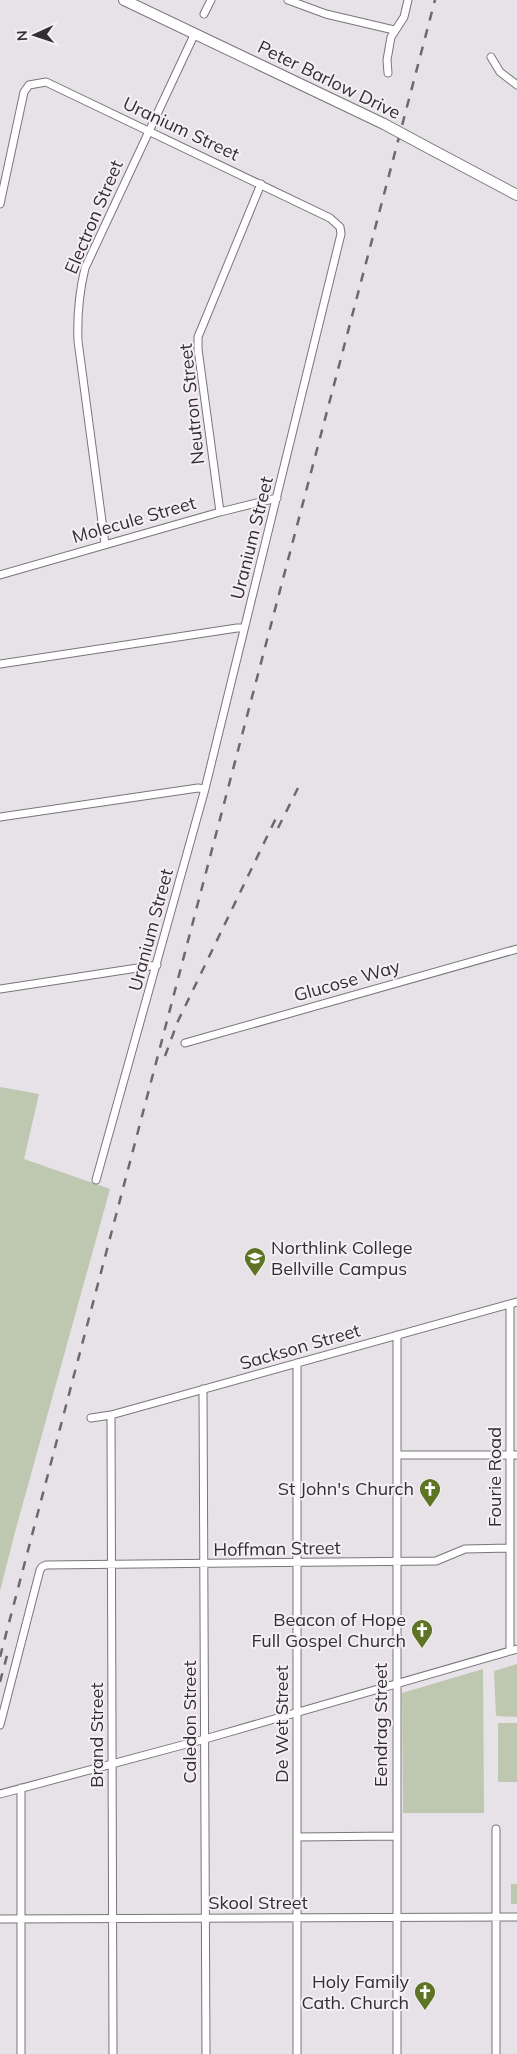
<svg xmlns="http://www.w3.org/2000/svg" width="517" height="2054" font-family="Mulish,sans-serif">
<rect width="100%" height="100%" fill="#e7e2e8"/>
<path fill="#bec7af" d="M0,1087L39,1094L24,1159L110,1189L15,1532L0,1591Z
M517,1664V1717L496,1716L494,1671Z
M483,1669L484,1813H403L402,1693Z
M498,1723H517V1782H498Z
M511,1884H517V1904H511Z"/>
<g fill="none" stroke-linecap="round" stroke-linejoin="round">
<g stroke="#79757a" stroke-width="9">
<path id="street" d="M288,0L326,14L394,30
M204,14L211,0
M491,57L500,72L517,85
M388,73L387,60L391,37L404,17L408,0
M0,204L24,92L29,85L46,82L330,218L340,227L341,234L205,789L96,1180
M220,512L198,349V337L261,184
M105,544L78,341C77,316 79,293 85,268L195,33
M0,575L220,512L277,498
M0,664L237,628H244
M0,817L198,788L205,789
M0,989L157,965
M185,1043L517,949
M510,1304V1651
M397,1335V2054
M203,1389L206,2054
M111,1415L113,2054
M91,1418L111,1415L517,1302
M397,1455H517
M0,1725L40,1570L42,1567L46,1565L436,1561L465,1549L510,1548
M0,1794L205,1739L517,1649
M496,1829V2054
M297,1837L396,1836
M0,1919L517,1917
M21,2054V1788
M297,2054V1363"/>
</g>
<g stroke="#79757a" stroke-width="12">
<path id="secondary" d="M124,0L384,124
M423,145L517,195"/>
</g>
<use href="#street" stroke="#fff" stroke-width="7"/>
<use href="#secondary" stroke="#fff" stroke-width="10"/>
<path stroke="#6c696c" stroke-width="2.5" stroke-dasharray="9 9" stroke-linecap="butt" d="M278,828L298,788
M165,1056L178,1021L277,816
M0,1657L435,0
M0,1682L9,1648"/>
<g stroke="#79757a" stroke-width="12" stroke-linecap="butt">
<path id="secondary-bridge" d="M384,124L423,145"/>
</g>
<use href="#secondary-bridge" stroke="#fff" stroke-width="10"/>
</g>
<defs>
<g id="university-pin" transform="scale(1.125)"><path d="M0 17L-7.5 6A9.5 9.5 0 1 1 7.5 6Z" fill="#5e7425" stroke="#f5eff5"/><path d="M0-5L7-2L0 1L-7-2ZM-4 1L0 2.5L4 1V4Q0 6-4 4Z" fill="#fff"/></g>
<g id="church-pin" transform="scale(1.125)"><path d="M0 17L-7.5 6A9.5 9.5 0 1 1 7.5 6Z" fill="#5e7425" stroke="#f5eff5"/><path d="M-1.2-6h2.4v3.5h3.3v2.4h-3.3V6h-2.4V-.1h-3.3v-2.4h3.3Z" fill="#fff"/></g>
</defs>
<g fill-rule="evenodd">
<use href="#university-pin" x="255" y="1258"/>
<use href="#church-pin" x="430" y="1489"/>
<use href="#church-pin" x="422" y="1630"/>
<use href="#church-pin" x="425" y="1992"/>
</g>
<g text-anchor="middle" stroke-width="4" stroke-linejoin="round" paint-order="stroke">
<g font-size="18" fill="#312f31" stroke="#f5eff5">
<text transform="translate(329 80) rotate(26)" y="6">Peter Barlow Drive</text>
<text transform="translate(181 129) rotate(25)" y="6">Uranium Street</text>
<text transform="translate(94 217) rotate(-67)" y="6">Electron Street</text>
<text transform="translate(192 404) rotate(-96)" y="6">Neutron Street</text>
<text transform="translate(134 520) rotate(-16)" y="6">Molecule Street</text>
<text transform="translate(252 538) rotate(-76)" y="6">Uranium Street</text>
<text transform="translate(151 930) rotate(-75)" y="6">Uranium Street</text>
<text transform="translate(347 981) rotate(-16)" y="6">Glucose Way</text>
<text transform="translate(300 1347) rotate(-16)" y="6">Sackson Street</text>
<text transform="translate(495 1477) rotate(-90)" y="6">Fourie Road</text>
<text transform="translate(277 1549) rotate(-1)" y="6">Hoffman Street</text>
<text transform="translate(190 1722) rotate(-90)" y="6">Caledon Street</text>
<text transform="translate(282 1724) rotate(-90)" y="6">De Wet Street</text>
<text transform="translate(381 1725) rotate(-90)" y="6">Eendrag Street</text>
<text transform="translate(97 1735) rotate(-90)" y="6">Brand Street</text>
<text x="258" y="1909">Skool Street</text>
</g>
<g font-size="18" fill="#312f31" stroke="#f5eff5" text-anchor="end">
<text x="271" y="1254" text-anchor="start">Northlink College<tspan x="271" dy="21">Bellville Campus</tspan></text>
<text x="414" y="1495">St John's Church</text>
<text x="406" y="1626">Beacon of Hope<tspan x="406" dy="21">Full Gospel Church</tspan></text>
<text x="409" y="1988">Holy Family<tspan x="409" dy="21">Cath. Church</tspan></text>
</g>
</g>
<g transform="translate(35 35) rotate(267)" stroke="#f5eff5" stroke-width="4" paint-order="stroke">
<path d="M0-4L9 19L0 12L-9 19Z" fill="#312f31"/>
<text y="-8" font-size="14" font-weight="bold" text-anchor="middle" fill="#312f31">N</text>
</g>
</svg>
